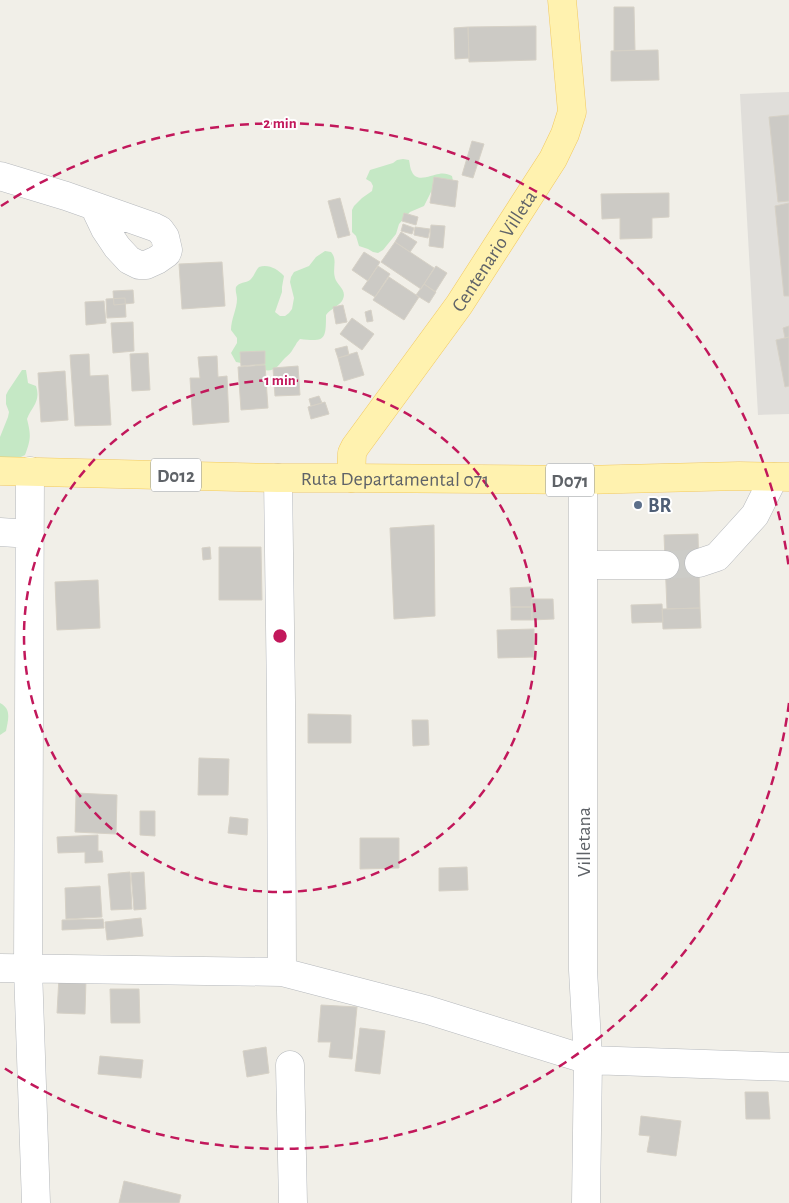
<svg xmlns="http://www.w3.org/2000/svg" width="789" height="1203" font-family="'Alegreya Sans',sans-serif">
<rect width="100%" height="100%" fill="#f1efe8"/>
<path fill="#e0deda" d="M789,92V414L758,415L740,94Z"/>
<path fill="#c5e8c5" d="M403,159L409,160C410,164 410,169 412,172C417,183 431,175 439,174C444,173 448,174 452,176L453,181L431,192L424,206L410,212L399,224L396,234L383,250L378,253L373,252L368,249L359,246L356,236L352,232V210L354,206L362,198L372,191L373,186L371,182L366,179L370,170L393,163L397,160Z
M325,251L331,252C338,260 332,268 335,278C337,285 347,290 343,299C341,305 330,309 326,315C326,340 325,342 300,339C296,343 296,345 293,349C291,353 288,355 285,358C282,361 280,364 277,367C269,374 258,369 252,363H241L236,362L231,353L237,343V338L231,330C231,319 237,309 237,299C237,295 235,291 236,287C239,282 246,283 250,280C254,277 255,271 259,267C269,264 277,269 284,276L282,287V292L275,312L280,316H285L289,313L292,309L294,298L290,282L291,277L294,272L309,266L316,257Z
M22,370H26L28,383L36,386C41,402 32,406 27,419C31,435 31,439 25,455L0,467V437L8,417L9,412L6,404V395L8,391Z
M0,703C12,709 8,720 6,731L0,735Z"/>
<path fill="#cccac5" stroke="#d6d1c6" d="M614,7H634L635,50L614,51Z
M536,26V60L469,62L468,27Z
M468,27L469,58L455,59L454,28Z
M658,50L659,80L611,81V51Z
M789,115V201L778,202L769,117Z
M472,141L484,144L473,178L462,175Z
M434,177L458,181L455,207L430,203Z
M669,193V217L652,218V238L620,239V218L602,219L601,194Z
M340,198L350,235L338,238L328,201Z
M789,203V296H784L775,206Z
M404,213L418,217L416,225L402,221Z
M403,224L414,228L412,234L401,231Z
M431,225L445,226L443,248L429,246Z
M415,227L430,229L428,238L414,235Z
M401,232L417,242L410,252L395,242Z
M395,242L434,268L421,289L381,262Z
M364,252L380,262L368,281L352,270Z
M222,262L225,306L182,309L179,264Z
M378,266L390,274L375,297L362,289Z
M436,266L447,273L435,292L424,284Z
M389,277L419,297L404,320L373,300Z
M424,284L436,292L429,303L416,295Z
M133,290L134,303L114,305L113,291Z
M125,298L126,317L107,318L106,299Z
M104,301L106,323L86,325L85,302Z
M343,305L347,322L336,324L333,307Z
M371,310L373,321L367,322L365,312Z
M352,318L374,334L362,350L340,334Z
M133,322L134,351L113,353L111,323Z
M789,326V337L785,338L783,328Z
M789,337V386L785,387L776,340Z
M347,346L349,355L338,358L335,349Z
M265,351V364L241,366L240,352Z
M357,352L364,375L344,381L338,358Z
M148,353L150,390L132,391L130,354Z
M89,354L90,376L108,375L111,425L75,426L70,355Z
M217,356L218,377L227,376L229,422L193,425L190,378H200L198,357Z
M265,365L268,408L241,410L238,367Z
M298,366L300,395L275,396L273,368Z
M65,371L68,420L41,422L38,373Z
M319,396L322,403L311,406L309,399Z
M325,402L329,414L311,419L308,407Z
M434,525L435,616L394,619L390,528Z
M698,534L700,608L667,609L664,535Z
M210,547L211,559L203,560L202,548Z
M219,547H261L262,600H219Z
M98,580L100,628L57,630L55,582Z
M531,587L532,607H511L510,588Z
M531,599H553L554,619L532,620Z
M662,604L663,622L632,623L631,605Z
M511,607H532V620H511Z
M700,608L701,628L663,629L662,609Z
M534,629V657L498,658L497,630Z
M308,714L351,715V743H308Z
M412,720H428L429,745L413,746Z
M199,758L229,759L228,795H198Z
M76,793L117,795L116,834L75,832Z
M140,811H155V836L140,835Z
M230,817L248,819L247,835L228,833Z
M98,835V851H102L103,862L85,863V852L58,853L57,837Z
M360,838H399V868L360,869Z
M467,867L468,890L439,891V868Z
M130,872L132,909L111,910L108,874Z
M144,872L146,909L134,910L131,873Z
M100,886L102,917L66,919L65,888Z
M141,918L143,936L107,940L105,922Z
M103,919L104,928L62,930V920Z
M59,977L86,979L85,1014L57,1013Z
M110,989H139L140,1023H111Z
M321,1005L357,1007L352,1059L329,1057L331,1042H318Z
M360,1028L385,1031L380,1074L355,1071Z
M266,1047L269,1073L247,1077L243,1051Z
M100,1056L143,1060L141,1078L98,1074Z
M745,1092H768L770,1119H746Z
M641,1116L681,1121L676,1156L647,1152L650,1136L639,1135Z
M124,1181L181,1195L179,1203H119Z"/>
<g fill="none" stroke-linecap="round" stroke-linejoin="round">
<path stroke="#ccccc8" stroke-width="28" stroke-dasharray="28 14" stroke-linecap="butt" d="M665,565L699,563"/>
<g stroke="#b5b8bc" stroke-width="29">
<path id="minor" d="M0,176L66,196L154,227L160,230L165,237L168,250L167,253L157,260L146,265H139L129,260L117,247L105,229L94,206
M30,471L28,969L36,1203
M278,478L281,700L282,972
M583,480V970L588,1060L586,1203
M0,532L30,534
M699,563L717,557L755,515L774,477
M583,565H665
M0,968L282,972L428,1010L588,1060L789,1067
M290,1065L293,1203"/>
</g>
<g stroke="#f2c960" stroke-width="29">
<g id="major">
<path id="s1" d="M0,471L278,478H351L583,480L739,476L789,477"/>
<path id="s2" d="M351,478L352,453L355,447L459,305L553,159L565,134L572,112L562,0"/>
</g>
</g>
<use href="#minor" stroke="#fff" stroke-width="28"/>
<use href="#major" stroke="#fff2af" stroke-width="28"/>
</g>
<g fill="none" stroke="#c2185b" stroke-width="2.5" stroke-dasharray="9 6">
<circle cx="280" cy="636" r="256"/>
<path d="M789 703A513 513 0 0 1 1 1066M1 206A513 513 0 0 1 789 569"/>
</g>
<circle fill="#5c6f8a" stroke="#fff" stroke-width="2" cx="638" cy="505" r="5"/>
<g text-anchor="middle" stroke-width="4" stroke-linejoin="round" paint-order="stroke">
<g fill="#fff" stroke="#8f9295" stroke-width="1">
<rect x="151" y="458.5" width="50" height="33" rx="4"/>
<rect x="546" y="463.5" width="48" height="33" rx="4"/>
</g>
<g font-size="19" font-weight="bold" fill="#5f6368">
<text x="176" y="482">D012</text>
<text x="570" y="487">D071</text>
</g>
<g font-size="20" fill="#5f6368" stroke="#fff">
<text dy="7" stroke="none"><textPath href="#s2" startOffset="272">Centenario Villeta</textPath></text>
<text dy="7" stroke="none"><textPath href="#s1" startOffset="395">Ruta Departamental 071</textPath></text>
<text transform="translate(583 842) rotate(-90)" y="7">Villetana</text>
</g>
<g font-size="20" font-weight="bold" fill="#4e5e75" stroke="#fff" text-anchor="start">
<text x="648" y="512">BR</text>
</g>
</g>
<circle cx="280" cy="636" r="8" fill="#c2185b" stroke="#fff" stroke-width="2.5"/>
<g font-size="15" text-anchor="middle" font-weight="bold" fill="#c2185b" stroke="#fff" stroke-width="4" stroke-linejoin="round" paint-order="stroke">
<text x="280" y="128">2 min</text>
<text x="280" y="385">1 min</text>
</g>
</svg>
